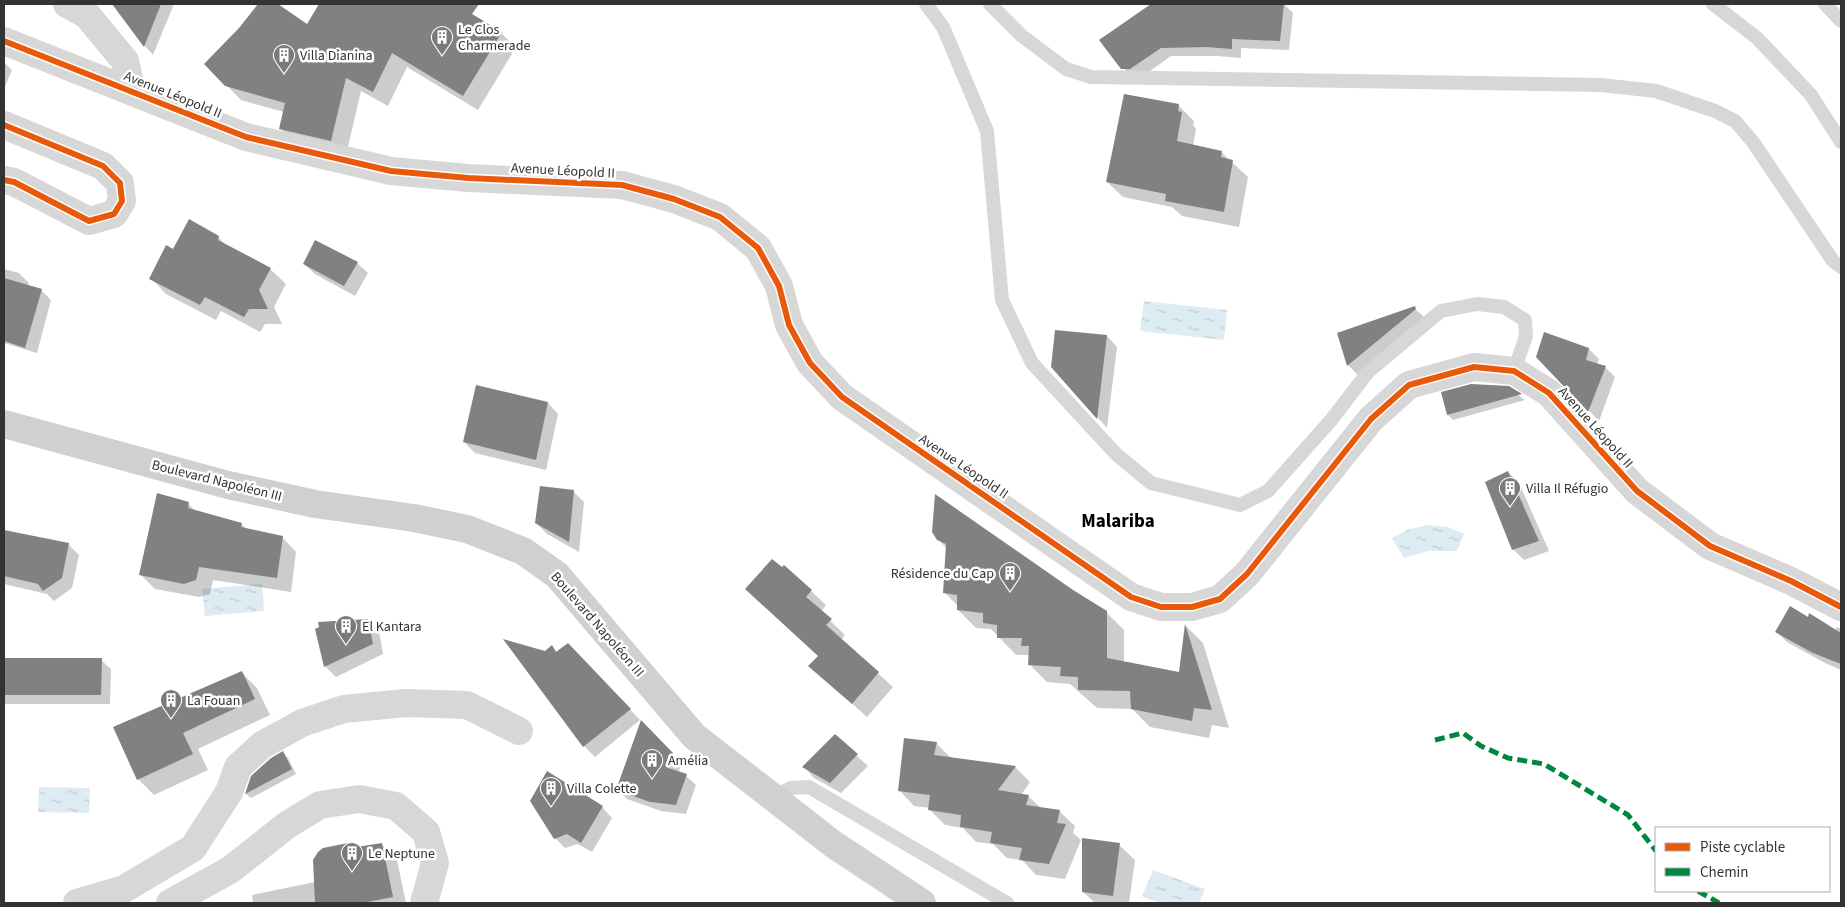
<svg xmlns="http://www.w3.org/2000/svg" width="1845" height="907" font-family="'Source Sans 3',sans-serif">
<defs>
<pattern id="water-ripples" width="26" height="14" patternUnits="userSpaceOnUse" patternTransform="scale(1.25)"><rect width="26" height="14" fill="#ddebf3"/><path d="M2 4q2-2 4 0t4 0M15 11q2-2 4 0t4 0" fill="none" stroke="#becad1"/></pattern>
</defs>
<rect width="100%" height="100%" fill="#fff"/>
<path fill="url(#water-ripples)" d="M1144,301L1227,310L1224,340L1140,331Z
M1429,525L1448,527L1464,534L1457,551H1428L1404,558L1392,538L1409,529Z
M262,584L264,611L205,616L202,589Z
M39,787L90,788L89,813L38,812Z
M1153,870L1205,889L1199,903H1160L1142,896Z"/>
<path fill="#0003" d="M114,4H174L153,55L145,46Z
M260,4H276L308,26L320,4H452L501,33L516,47L478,110L407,67L388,106L361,91L346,155L295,143L280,128L284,112L241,100L206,64L240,29Z
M1153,4L1207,6V4H1284L1293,13L1289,50L1241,48V58L1217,56H1171L1140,78H1132L1101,40Z
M4,62L12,70L4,89Z
M1178,105L1194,121L1193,125L1196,129L1193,146L1221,152L1248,177L1239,227L1182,216L1172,207L1123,197L1107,182Z
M218,237L228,247L270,269L286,284L274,307L282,324H265L260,332L221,311L216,320L166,294L151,278L174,250Z
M357,263L368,273L355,296L315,274L304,264Z
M4,269L19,273L29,283L28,286L41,290L51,300L37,353L4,343Z
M1414,308L1425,318L1359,376L1348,365L1339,334Z
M1107,336L1117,347L1107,428L1052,366Z
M1589,349L1599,359L1597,365L1605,367L1615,377L1599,421L1537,357Z
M1508,387L1525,400L1453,420L1448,415L1443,393Z
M548,403L558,414L546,470L475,453L464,442Z
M1508,472L1519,483L1549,551L1524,560L1513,549Z
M573,491L584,502L579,552L547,534L536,523Z
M188,504L197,512L241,524L247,529L282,537L296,552L291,592L213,580L210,594L199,597L155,589L140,574Z
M4,532L68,544L79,555L72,588L54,601L47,594L4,584Z
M938,539L1072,591L1106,612L1124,630V662L1180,673L1186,626L1203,643L1229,728L1212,725L1209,738L1150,727L1132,709L1097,708L1070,684L1047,682L1029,664L1030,655H1016L991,629L976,628L958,610V606L945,593L947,549Z
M811,591L826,605L821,612L845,635L841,640L893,687L867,717L810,666L819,656L761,603Z
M1808,619L1835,631L1837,627L1841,629V670L1825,663L1787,642L1777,632Z
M368,620L379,631L383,654L336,677L325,666L321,628Z
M506,641L545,652L552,647L557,652L578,655L640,720L595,757L584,746Z
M4,660H101L111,669L110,704H4Z
M241,672L257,688L270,715L198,749L208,770L154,795L138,779Z
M642,723L682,764L678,773L686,776L696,785L686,814L661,811L627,799L617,789Z
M835,736L868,766L841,793L814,778L804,767Z
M936,743L951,758L1015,767L1030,782L1021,795L1028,796L1041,808L1059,811L1075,826L1073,833L1081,840L1065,879L1036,875L1022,860L1007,858L993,844L976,842L963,828L945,825L930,810V808L914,806L899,790Z
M283,753L288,758L296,774L251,798L246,794L252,777Z
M602,807L612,818L592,852L578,844L565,848L555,838Z
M353,844L358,848L381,844L397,860L406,903H246L253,902L252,895L315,882Z
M1119,845L1135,860L1129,903H1095L1083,892Z"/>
<path fill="#818181" d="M112,4H161L144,47Z
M258,4H278L307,24L319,4H479L472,14L502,32L463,96L392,53L373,92L346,78L331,141L279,129L285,103L225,86L204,64L239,28Z
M1151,4H1284L1280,41L1232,39V49L1207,47L1161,48L1130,69H1121L1099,40Z
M1124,94L1179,104L1178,111L1182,112L1177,141L1222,151L1221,157L1233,160L1224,212L1165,201L1166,194L1106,182Z
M189,219L219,236L218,240L271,268L259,290L268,309H249L244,317L205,297L200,305L149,279L166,245L173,249Z
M315,240L358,262L344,286L303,264Z
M4,278L42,289L25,348L4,341Z
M1415,306L1416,309L1347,366L1337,333Z
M1055,330L1107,335L1097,419L1051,367Z
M1544,332L1589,348L1586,360L1606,366L1588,412L1536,357Z
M1471,384L1509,386L1522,394L1447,415L1441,392Z
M476,385L548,402L536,460L463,442Z
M1508,471L1539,541L1512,550L1485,482Z
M540,486L574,490L569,542L535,523Z
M157,493L189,502L188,508L242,523L241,527L283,536L277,578L199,567L196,580L184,584L139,575Z
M935,494L1073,590L1107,611V658L1179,672L1185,624L1212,710L1194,708L1192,721L1131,709L1130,691L1078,690V677L1060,676L1061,667L1028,665L1029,646H1021L1022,638H997V625L983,623V613L957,610V595L943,593L946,544L937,540L932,532Z
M4,530L69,543L62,578L43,591L38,584L4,576Z
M772,559L782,567L784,565L812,590L806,597L832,619L826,625L879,672L852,704L808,666L818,656L745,589Z
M1790,606L1808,617L1809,613L1841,633V664L1813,653L1775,632Z
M368,619L373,644L324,667L315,629L319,627L318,622Z
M503,639L545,651L552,645L556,652L568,643L631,709L583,747Z
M4,658H102L101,695H4Z
M242,671L255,699L183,733L193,754L137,780L113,727Z
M641,720L673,753L668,768L687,774L676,805L650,802L616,790Z
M835,734L858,754L830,783L802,767Z
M904,738L937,742L934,755L1016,766L998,790L1029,795L1026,805L1060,810L1057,823L1066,824L1049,864L1019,860L1022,848L990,843L992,832L960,827L961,815L928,810L930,795L898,791Z
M283,751L292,769L245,794L251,776L271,758Z
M547,771L603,806L581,843L567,834L554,839L530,801Z
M1082,838L1120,843L1113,896L1082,892Z
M353,842L356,847L382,843L393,897L362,903H315L313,860L318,852L323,848Z"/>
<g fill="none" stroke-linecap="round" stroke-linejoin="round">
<path stroke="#d7d7d7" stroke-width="14" d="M926,4L943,27L987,131L1002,300L1032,363L1116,454L1151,483L1240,505L1268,491L1332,419L1368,372L1441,311L1477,304L1504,307L1525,320L1526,336L1514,371
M990,4L1022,36L1066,69L1091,77L1601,85L1656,91L1715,111L1735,121L1753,142L1833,261L1841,267
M1713,4L1757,38L1811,95L1841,142
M1825,4L1841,21
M772,797L791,788L809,787L1007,903"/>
<path stroke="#d7d7d7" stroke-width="28" d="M67,4L87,15L125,61L132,91
M77,903L124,889L193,848L229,792L238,767L262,745L302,723L344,709L406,703L467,705L519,731
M170,903L230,870L287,825L320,805L359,799L396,806L426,832L435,863L424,903"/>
<path stroke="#d7d7d7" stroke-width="28" d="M4,41L246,137L391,171L468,178L622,185L674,199L720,217L758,248L779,286L789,325L810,363L842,397L1131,597L1161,607H1192L1220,599L1247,574L1371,419L1409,385L1474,367L1514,371L1549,393L1637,491L1710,546L1791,581L1841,607
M4,125L103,166L120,183L122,201L114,214L89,221L14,182L4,180"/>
<path stroke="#d0d0d0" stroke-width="28" d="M4,424L228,485L315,504L414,518L467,529L523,551L557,575L694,736L833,844L922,903"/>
<path stroke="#00873e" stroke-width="5" stroke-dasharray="10 5" stroke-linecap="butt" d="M1435,740L1463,733L1481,746L1508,758L1544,764L1628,815L1656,851
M1698,891L1719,903"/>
<g stroke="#fff" stroke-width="9">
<path id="cycleway" d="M4,41L246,137L391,171L468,178L622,185L674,199L720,217L758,248L779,286L789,325L810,363L842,397L1131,597L1161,607H1192L1220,599L1247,574L1371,419L1409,385L1474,367L1514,371L1549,393L1637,491L1710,546L1791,581L1841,607
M4,125L103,166L120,183L122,201L114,214L89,221L14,182L4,180"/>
</g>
<use href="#cycleway" stroke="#e8590c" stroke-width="6"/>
</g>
<defs>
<g id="building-pin" transform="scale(1.125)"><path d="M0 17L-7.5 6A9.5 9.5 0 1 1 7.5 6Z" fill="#7a7a7a" stroke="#fff"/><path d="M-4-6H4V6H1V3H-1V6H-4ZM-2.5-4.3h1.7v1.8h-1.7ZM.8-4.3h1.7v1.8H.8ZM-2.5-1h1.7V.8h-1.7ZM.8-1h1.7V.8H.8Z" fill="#fff"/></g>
</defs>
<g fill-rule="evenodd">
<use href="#building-pin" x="442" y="37"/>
<use href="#building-pin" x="284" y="55"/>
<use href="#building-pin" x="1510" y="488"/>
<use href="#building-pin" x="1010" y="573"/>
<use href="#building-pin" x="346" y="626"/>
<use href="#building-pin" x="171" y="700"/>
<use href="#building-pin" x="652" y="760"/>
<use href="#building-pin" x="551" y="788"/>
<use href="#building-pin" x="352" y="853"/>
</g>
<g text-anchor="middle" stroke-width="5" stroke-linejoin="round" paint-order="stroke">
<g font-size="14" fill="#333" stroke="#fff" text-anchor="start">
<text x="458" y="34">Le Clos<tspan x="458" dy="16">Charmerade</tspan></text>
<text x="300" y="60">Villa Dianina</text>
<text x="1526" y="493">Villa Il Réfugio</text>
<text x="994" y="578" text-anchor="end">Résidence du Cap</text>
<text x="362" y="631">El Kantara</text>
<text x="187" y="705">La Fouan</text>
<text x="668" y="765">Amélia</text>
<text x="567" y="793">Villa Colette</text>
<text x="368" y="858">Le Neptune</text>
</g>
<g font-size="14" fill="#333" stroke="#fff">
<text transform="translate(173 94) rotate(22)" y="5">Avenue Léopold II</text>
<text transform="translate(563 170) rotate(3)" y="5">Avenue Léopold II</text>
<text transform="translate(1596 427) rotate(48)" y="5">Avenue Léopold II</text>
<text transform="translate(964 466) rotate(34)" y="5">Avenue Léopold II</text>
<text transform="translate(217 480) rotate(14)" y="5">Boulevard Napoléon III</text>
<text transform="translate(598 624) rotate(49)" y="5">Boulevard Napoléon III</text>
</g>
<g font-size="19" font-weight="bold" fill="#000" stroke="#fff">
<text x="1118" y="527">Malariba</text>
</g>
</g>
<rect width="1845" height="907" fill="none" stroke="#333333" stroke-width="10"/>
<rect x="1655" y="827" width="175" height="65" fill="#ffffff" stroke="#adadad"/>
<rect x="1665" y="843" width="25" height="8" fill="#e8590c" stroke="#adadad"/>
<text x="1700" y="852" font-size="15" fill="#333333">Piste cyclable</text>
<rect x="1665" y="868" width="25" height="8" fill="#00873e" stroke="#adadad"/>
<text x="1700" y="877" font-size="15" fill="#333333">Chemin</text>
</svg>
